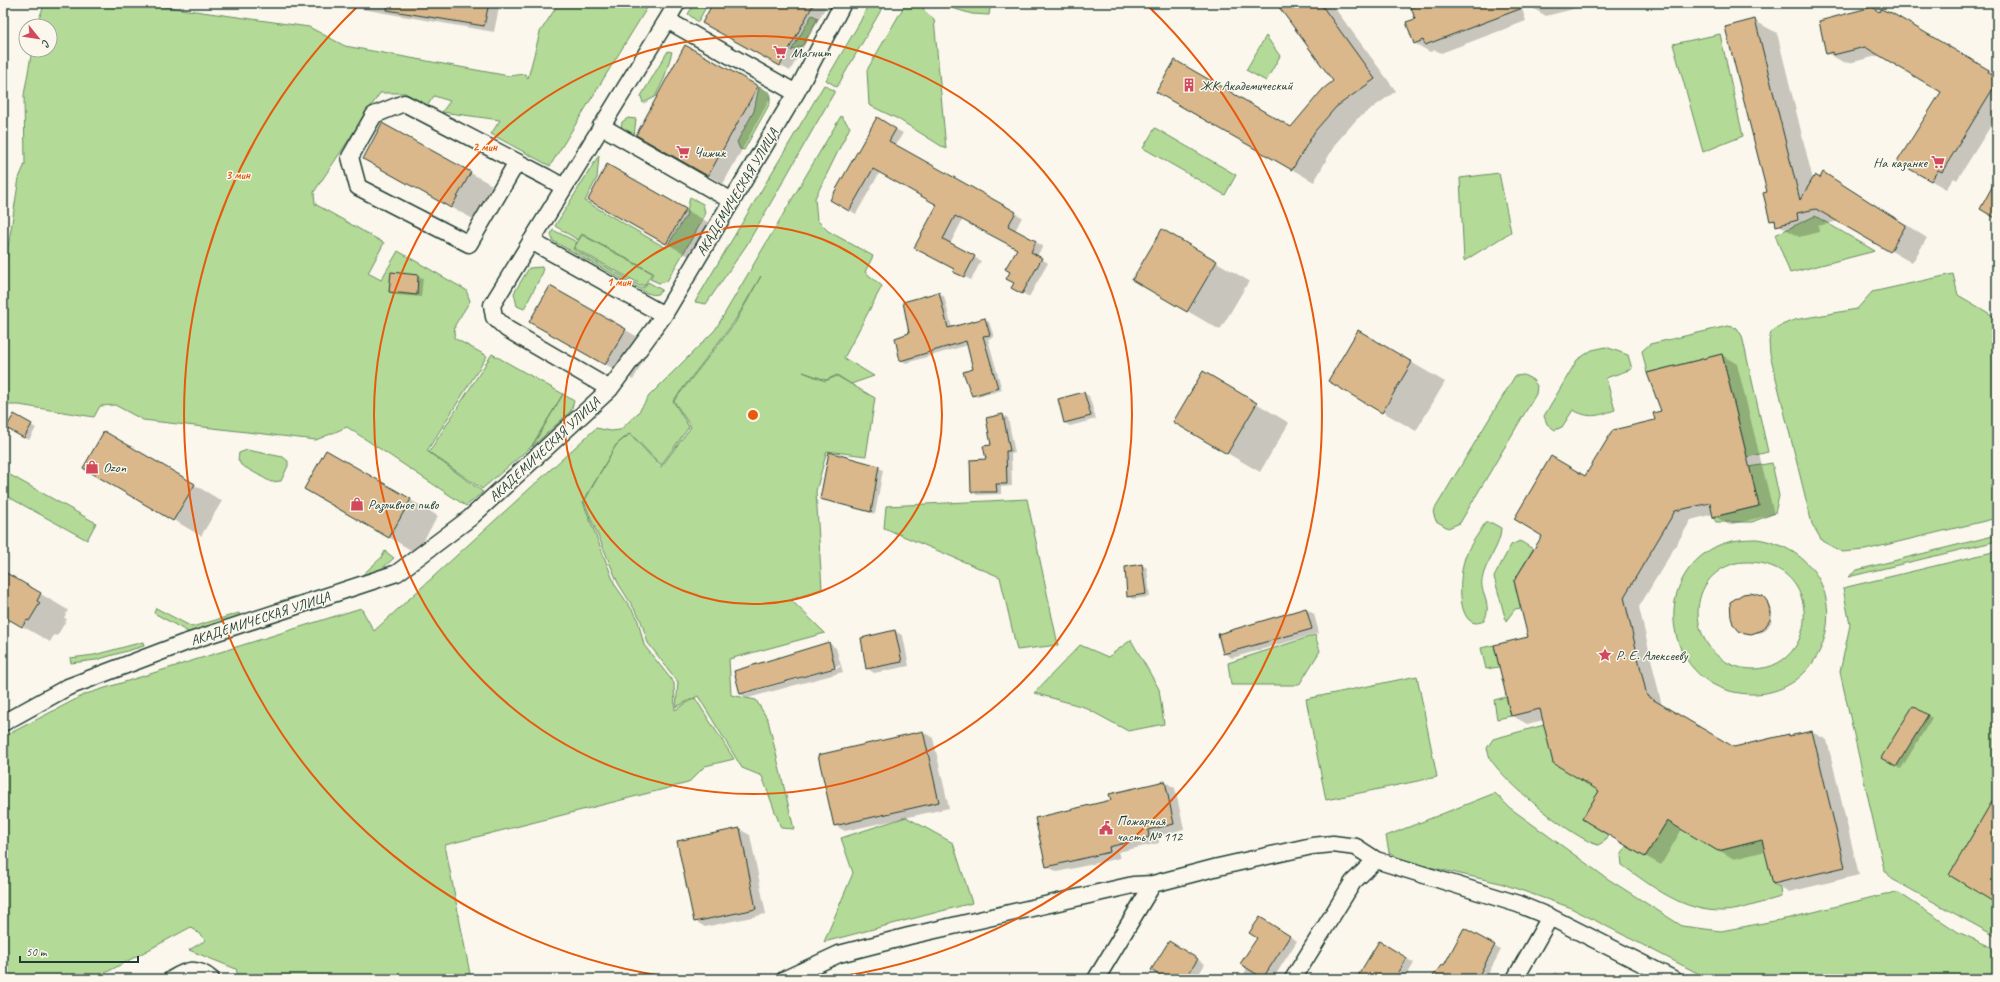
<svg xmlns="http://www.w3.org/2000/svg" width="2000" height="982" font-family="Caveat,sans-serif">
<rect width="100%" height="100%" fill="#fbf7ec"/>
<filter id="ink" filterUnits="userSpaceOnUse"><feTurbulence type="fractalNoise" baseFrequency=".025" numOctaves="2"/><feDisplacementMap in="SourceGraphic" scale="8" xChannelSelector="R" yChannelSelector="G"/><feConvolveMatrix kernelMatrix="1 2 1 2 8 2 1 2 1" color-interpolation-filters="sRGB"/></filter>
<g filter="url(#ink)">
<path fill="#b3da96" stroke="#698c65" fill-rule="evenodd" d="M45,3H138L309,27L345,46L509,76L525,74L528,78L540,32L559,3H650L550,166L491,134L500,120L442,112L450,101L434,96L427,106L405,93H380L314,192L315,204L384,243L368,273L381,280L398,251L466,290L470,301L455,325L454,338L487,356L427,451L483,492L466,506L347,427L316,440L143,420L115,405L100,406L94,417L19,405H3V280L19,178L25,164L24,95L32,50H50V26H36Z
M695,3H708L698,22L688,14Z
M869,3H885L837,87L826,80L860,22Z
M906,3H923L924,11L934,19L946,149L898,119L869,105L867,70Z
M951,3H991L989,15L972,14L952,8Z
M812,15L818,18L803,45L791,51Z
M1720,34L1743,136L1703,152L1673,44Z
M1266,36L1280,56L1266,81L1246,70Z
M668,51L672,52L664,79L655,97L643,103L641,96Z
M824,85L835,91L746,246L706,304L695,302Z
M759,87L770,93V103L744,150L740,149L737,142L754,111Z
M841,116L850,127L815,198L817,220L828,231L873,256L865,272L882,286L844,358L874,376L851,384L837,375L826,380L803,372L825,381L837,376L875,398L866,456L827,451L816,491L822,589L791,600L825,633L729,659L731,695L756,700L768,720L794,829L781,828L762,776L742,768L698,696L676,707L678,682L648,643L640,618L618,583L584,502L616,445L630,434L661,467L691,427L674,401L735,323L761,276L734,322L673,401L689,427L661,465L630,433L616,445L583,502L615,585L637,617L644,645L674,683L675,710L695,698L734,759L705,766L688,783L445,845L471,979H239L236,969L189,950L206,940L191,927L94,979H3V737L86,694L361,608L374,631L596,428L611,431L620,430L638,413L649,396L715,330Z
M628,118L636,119L633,145L621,130L622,122Z
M1155,128L1236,175L1225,195L1143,148Z
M599,155L597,178L585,201L666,248L686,216L690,197L703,204L705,213L701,223L667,281L659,283L650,279L653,273L582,234L578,240L555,226Z
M1499,173L1511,232L1464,261L1460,178Z
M1815,216L1875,251L1790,273L1775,235Z
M553,230L577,242L573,249L644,288L648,282L662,290C657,296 654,295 647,293L553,241L551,234Z
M582,235L652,273L644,286L574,248Z
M542,267L543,272L524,309L517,306L514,293L529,268Z
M1953,274L1958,295L1997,318V518L1865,550L1842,552L1822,541L1812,524L1770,354L1769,342L1771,332L1782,325L1794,320L1857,309L1872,292Z
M1728,326L1737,328L1742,336L1768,452L1747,457L1722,354L1647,373L1642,351L1650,344Z
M1606,347L1628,355L1632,369L1606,378L1615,410C1597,416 1590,419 1573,410L1562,427L1555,430L1547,424L1544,416L1577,360L1592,350Z
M492,354L563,394L531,447L482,489L429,452Z
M1524,375L1533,380L1537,386L1536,394L1460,523L1448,528L1436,521L1433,512L1515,376Z
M563,394L574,401L571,411L532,447Z
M247,450L283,457L288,461V466L281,481L271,482L241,465L238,459L239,453Z
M1772,463L1779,496L1775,513L1752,522H1716L1713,517L1759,506L1749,467Z
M3,471L96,523L87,540L3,494Z
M1027,499L1058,645L1017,650L1000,577L884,528L886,506Z
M1485,523H1492L1501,528C1501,547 1485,561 1482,580C1480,595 1493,603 1484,621C1482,622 1478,623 1475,623C1456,619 1460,574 1464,561C1467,548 1478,535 1485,523Z
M1997,535V541L1848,577L1857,570Z
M1758,539C1869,559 1836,708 1739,693C1665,682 1649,579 1717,546C1730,540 1744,539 1758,539ZM1751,562C1825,566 1818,668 1754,669C1691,669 1676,579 1736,563C1740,562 1746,562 1751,562Z
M1520,541L1533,549L1514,581L1521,608L1515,609L1506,621L1494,577L1511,545Z
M385,551L394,558L371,578L282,606L280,601L359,578L382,557Z
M1997,551V937L1892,879L1884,869L1840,672L1850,625L1843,588Z
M156,608L192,627L239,613L241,618L190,633L154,613Z
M1315,635L1320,651L1299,685H1231L1228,663Z
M1131,640L1159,689L1164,724L1128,731L1084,707L1034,693L1080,645L1108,657Z
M143,642L144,646L96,660L71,663L70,658L94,655Z
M1494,645L1499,667L1486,669L1481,648Z
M1417,676L1437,777L1326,800L1306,699Z
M1506,697L1511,716L1497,719L1494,700Z
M1544,725L1609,775L1582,819L1608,835L1605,841L1598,845C1572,838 1506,783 1491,760C1489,756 1488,752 1487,748L1493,739Z
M1495,793L1510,808L1605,877L1682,926L1721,931L1790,918L1885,894L1899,893L1958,932L1991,947L1997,948V979H1709L1569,907L1500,883L1403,861L1389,852L1386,836Z
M1672,813L1688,833L1718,851L1751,843L1760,828L1773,884L1780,887L1781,897C1765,901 1739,911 1724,911C1683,912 1653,887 1622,865L1621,856L1626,846L1645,857Z
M906,817L953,843L972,903L824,942L853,873L841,838Z"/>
<path fill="#0003" fill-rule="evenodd" d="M327,3H500L494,32Z
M714,3H828L790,71L714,28Z
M1277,3H1331L1396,91L1357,119L1336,143L1314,182L1157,92L1292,129L1334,82Z
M1425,3H1520L1526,21L1441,53L1435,50L1430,52L1414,43L1417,19Z
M1530,3H1597L1546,16L1531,7Z
M1880,13H1891L1997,76V116L1957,180L1954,178L1946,189L1898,162L1942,92L1881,55L1849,63L1843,62L1827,53Z
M1755,21L1777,33L1813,180L1820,179L1845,186L1927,238L1912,263L1839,221L1818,226L1819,232L1799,237L1771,220Z
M686,46L772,95L723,184L637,135Z
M877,119L903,133L895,146L1022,217L1015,231L1043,246L1037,256L1048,263L1029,297L1013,287L1015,283L1011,271L1018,249L963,219L950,244L981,261L971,280L961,275L955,269L923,252L938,205L880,172L856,214L831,199Z
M383,124L492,185L473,219L385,171Z
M607,165L713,225L694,259L589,200Z
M3,172L6,174L3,192Z
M1196,250L1249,281L1220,330L1134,280Z
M392,273L418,276L423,278L421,297L395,295L390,292Z
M550,287L652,345L633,380L530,321Z
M939,293L944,296L952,328L984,319L989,322L994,337L988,339L1002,390L977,397L972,394L974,369L968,345L906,363L901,360L911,333Z
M1358,331L1445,382L1416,431L1329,381Z
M1722,355L1737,364L1774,514L1729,525L1714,516L1713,514L1691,520L1639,607L1662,706L1734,748L1789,735L1792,737L1812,732L1827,740L1859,875L1789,892L1774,883L1766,851L1734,859L1682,829L1661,865L1645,856L1601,790L1544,720L1527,724L1511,715L1529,637L1586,478L1656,420L1662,412Z
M1236,391L1289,423L1260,472L1227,453Z
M1084,393L1089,396L1096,419L1070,426L1065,423L1059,400Z
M1003,415L1008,418L1015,453L1011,454L1012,486L1001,487V494L977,495L972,492L987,460Z
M14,416L36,428L29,440L8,428Z
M132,448L222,501L201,536L84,467Z
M327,451L438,516L416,553L305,488Z
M878,467L883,470L875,514L821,498Z
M1142,565L1147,568L1150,597L1133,599L1128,596Z
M3,572L68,610L64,618L67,619L57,636L54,635L50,642L3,615Z
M1757,594L1765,599L1772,609V621L1765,631L1760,633H1743L1741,631L1743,595Z
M1306,609L1314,614L1319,633L1232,658L1224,653Z
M895,631L903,636L909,666L874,673L867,668Z
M829,643L836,648L843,672L748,698L740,694ZM840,665V667L745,694V692Z
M1914,707L1932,718L1901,769L1882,758Z
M923,732L933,738L949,808L845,831L834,825Z
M1165,782L1175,788L1184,829L1158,836L1159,843L1118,852L1120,858L1057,872L1047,866L1112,801Z
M739,829L750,835L766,914L705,927L695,921Z
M1267,923L1297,941L1273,979H1242Z
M1465,930L1501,950L1488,974L1486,972L1482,979H1432L1445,966Z
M1169,942L1205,964L1196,979H1167Z
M1380,942L1414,963L1405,979H1365Z
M1555,972L1568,979H1552Z"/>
<path fill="#dab88c" stroke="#1f3d34" d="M388,3H489L484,26L387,10Z
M713,3H814L780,66L702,23Z
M1276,3H1320L1375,79L1336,107L1315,131L1292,170L1156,92L1175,60L1291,127L1323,89L1333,81Z
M1422,3H1532L1533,4L1425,45L1423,40L1414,44L1406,22L1415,19L1411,7Z
M1872,7L1879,12L1881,9L1890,13V12L1989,70L1988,73L1997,79V82L1942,172L1938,170L1931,181L1897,162L1941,92L1865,47L1833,55L1832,52L1826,54L1819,21Z
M1755,19L1800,200L1815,175L1820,178L1823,172L1906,225L1890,252L1816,209L1797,213L1798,220L1776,226L1775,220L1770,221L1763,193L1767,192L1725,27Z
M685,45L758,86L708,176L636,135Z
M877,117L896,129L889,141L1016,212L1008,226L1036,241L1031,252L1042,258L1022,294L1011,288L1014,283L1006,279L1010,272L1005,269L1017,249L955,216L943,239L975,256L964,277L953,272L954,269L914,248L937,205L873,169L849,211L830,200Z
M382,123L471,172L451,208L363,159Z
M607,164L686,209L666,244L588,200Z
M1997,178V219L1980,209Z
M1162,229L1217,261L1187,312L1132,280Z
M391,272L418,275L417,295L389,292Z
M550,286L626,329L605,365L529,322Z
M939,292L948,328L985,318L990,335L983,336L998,388L972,396L963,372L973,369L966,341L900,361L895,338L909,333L903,302Z
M1358,330L1412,362L1382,413L1328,381Z
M1722,354L1759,506L1713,517L1710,503L1675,511L1624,597L1647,696L1734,747L1789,734V736L1812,731L1845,867L1773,884L1762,840L1718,851L1667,821L1645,857L1582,819L1599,791L1553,763L1540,709L1511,716L1494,645L1528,637L1514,581L1542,536L1514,519L1551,456L1585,476L1613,430L1655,420L1653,413L1661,411L1647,373Z
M1203,371L1257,403L1227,454L1173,422Z
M1084,392L1091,416L1064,423L1058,399Z
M14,414L32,424L24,438L6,428Z
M1003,414L1010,451H1006L1007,484H996L997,492H971L970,460L986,459L983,446L991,445L986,418Z
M104,431L195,484L173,521L83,468Z
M326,450L411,499L389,538L304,489Z
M829,452L879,466L871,512L820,499Z
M1142,564L1146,594L1127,597L1125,567Z
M3,571L41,593L37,601L40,603L29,621L27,620L22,627L3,616Z
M1750,593L1763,596L1767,601L1771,613L1770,620L1763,630L1751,634L1740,632L1733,624L1731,617L1730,602L1743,594Z
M1306,608L1312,629L1223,654L1218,634Z
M895,630L902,662L866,669L861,638Z
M829,642L835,668L740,694L734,671Z
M1913,706L1928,715L1896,767L1881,758Z
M923,731L939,802L834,826L818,755Z
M1165,781L1174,824L1148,830L1149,837L1109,847L1110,852L1046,867L1035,818L1111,800L1109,794Z
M1997,793V904L1949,875Z
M740,828L756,909L694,922L677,841Z
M1260,917L1290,936L1263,978L1240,964L1257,938L1249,933Z
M1464,928L1495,945L1477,979H1431L1442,964L1444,965Z
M1169,941L1198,959L1185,979H1165L1151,970Z
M1379,941L1407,958L1395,979H1356Z"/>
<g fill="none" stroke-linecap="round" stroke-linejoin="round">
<g stroke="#1f3d34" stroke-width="19">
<path id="minor" d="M667,20L677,3
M601,126L732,201
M517,162L469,244L358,187L350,157L374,115L404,103L546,177L564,187
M531,241L664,315
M610,389L507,329L494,317L492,305L667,20L796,93
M3,723L68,687L184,643L397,573L470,518L610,389L664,315L796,93L843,3
M172,979C187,970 196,966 211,979
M785,979L839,954L909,936L1133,885L1153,884L1218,867L1312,846L1333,844L1356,847L1376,860L1518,904L1550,917L1673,979
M1096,979L1153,884
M1293,979L1353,882L1376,860
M1515,979L1550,917"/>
</g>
<use href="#minor" stroke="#fbf7ec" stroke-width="16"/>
</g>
</g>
<g fill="none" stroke="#e8590c" stroke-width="2">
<circle cx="753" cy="415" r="189"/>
<circle cx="753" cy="415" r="379"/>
<path d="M684 979A568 568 0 0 1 358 6M1148 6A568 568 0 0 1 822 979"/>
</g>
<defs>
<g id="supermarket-bare" transform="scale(1.08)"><path d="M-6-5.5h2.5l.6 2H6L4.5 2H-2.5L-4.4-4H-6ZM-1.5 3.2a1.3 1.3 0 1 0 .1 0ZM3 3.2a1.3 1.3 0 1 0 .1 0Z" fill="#d1495b" stroke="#fbf7ec" stroke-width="2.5" paint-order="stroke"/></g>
<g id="building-bare" transform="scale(1.08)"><path d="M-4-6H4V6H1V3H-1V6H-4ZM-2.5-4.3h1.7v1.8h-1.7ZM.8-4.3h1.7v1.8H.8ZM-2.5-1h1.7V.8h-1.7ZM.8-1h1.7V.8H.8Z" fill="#d1495b" stroke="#fbf7ec" stroke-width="2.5" paint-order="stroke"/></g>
<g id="shop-bare" transform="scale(1.08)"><path d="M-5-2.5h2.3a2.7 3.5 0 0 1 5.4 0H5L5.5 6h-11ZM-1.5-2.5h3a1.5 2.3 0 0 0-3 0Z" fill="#d1495b" stroke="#fbf7ec" stroke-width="2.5" paint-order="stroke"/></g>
<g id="sight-bare" transform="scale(1.08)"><path d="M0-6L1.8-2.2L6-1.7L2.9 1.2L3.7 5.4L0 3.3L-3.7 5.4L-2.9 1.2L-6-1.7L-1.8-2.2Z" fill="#d1495b" stroke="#fbf7ec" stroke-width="2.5" paint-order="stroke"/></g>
<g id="civic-bare" transform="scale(1.08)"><path d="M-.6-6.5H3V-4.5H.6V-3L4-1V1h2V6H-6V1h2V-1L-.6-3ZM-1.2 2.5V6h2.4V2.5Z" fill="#d1495b" stroke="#fbf7ec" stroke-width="2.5" paint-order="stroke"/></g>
</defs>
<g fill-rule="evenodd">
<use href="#supermarket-bare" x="780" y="52"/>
<use href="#building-bare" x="1189" y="85"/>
<use href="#supermarket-bare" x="683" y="152"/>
<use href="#supermarket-bare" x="1938" y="162"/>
<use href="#shop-bare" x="92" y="467"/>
<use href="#shop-bare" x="357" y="504"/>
<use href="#sight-bare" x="1605" y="655"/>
<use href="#civic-bare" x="1106" y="828"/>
</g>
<g text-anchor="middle" stroke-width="3" stroke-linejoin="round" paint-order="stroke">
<g font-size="14" fill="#1f3d34" stroke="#fbf7ec" text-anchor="start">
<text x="791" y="57">Магнит</text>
<text x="1200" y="90">ЖК Академический</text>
<text x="694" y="157">Чижик</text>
<text x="1927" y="167" text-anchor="end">На казанке</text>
<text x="103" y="472">Ozon</text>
<text x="368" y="509">Разливное пиво</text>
<text x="1616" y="660">Р. Е. Алексееву</text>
<text x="1117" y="825">Пожарная<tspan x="1117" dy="16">часть № 112</tspan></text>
</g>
<g font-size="14" fill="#1f3d34" stroke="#fbf7ec">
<text transform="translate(737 192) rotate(-59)" y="5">АКАДЕМИЧЕСКАЯ УЛИЦА</text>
<text transform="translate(544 449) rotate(-43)" y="5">АКАДЕМИЧЕСКАЯ УЛИЦА</text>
<text transform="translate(260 618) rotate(-18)" y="5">АКАДЕМИЧЕСКАЯ УЛИЦА</text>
</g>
</g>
<circle cx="753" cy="415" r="6" fill="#e8590c" stroke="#fbf7ec" stroke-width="2"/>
<g font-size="12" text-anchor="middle" font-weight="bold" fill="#e8590c" stroke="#fbf7ec" stroke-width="3" stroke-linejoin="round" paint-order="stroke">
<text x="485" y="151">2 мин</text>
<text x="238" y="179">3 мин</text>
<text x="619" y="286">1 мин</text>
</g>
<rect width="2000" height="982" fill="none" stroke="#fbf7ec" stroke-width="16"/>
<rect x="8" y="8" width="1984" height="966" fill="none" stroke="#1f3d34" stroke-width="1.5" filter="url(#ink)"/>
<g transform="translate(38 38) rotate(120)"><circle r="19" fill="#fbf7ec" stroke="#a3ada2"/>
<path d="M0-3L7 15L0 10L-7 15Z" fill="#d1495b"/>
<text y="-6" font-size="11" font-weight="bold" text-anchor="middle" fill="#1f3d34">С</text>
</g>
<path d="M20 956v6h118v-6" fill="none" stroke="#1f3d34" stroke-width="2"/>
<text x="26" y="956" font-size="12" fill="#1f3d34" stroke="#fbf7ec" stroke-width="3" paint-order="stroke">50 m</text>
</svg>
